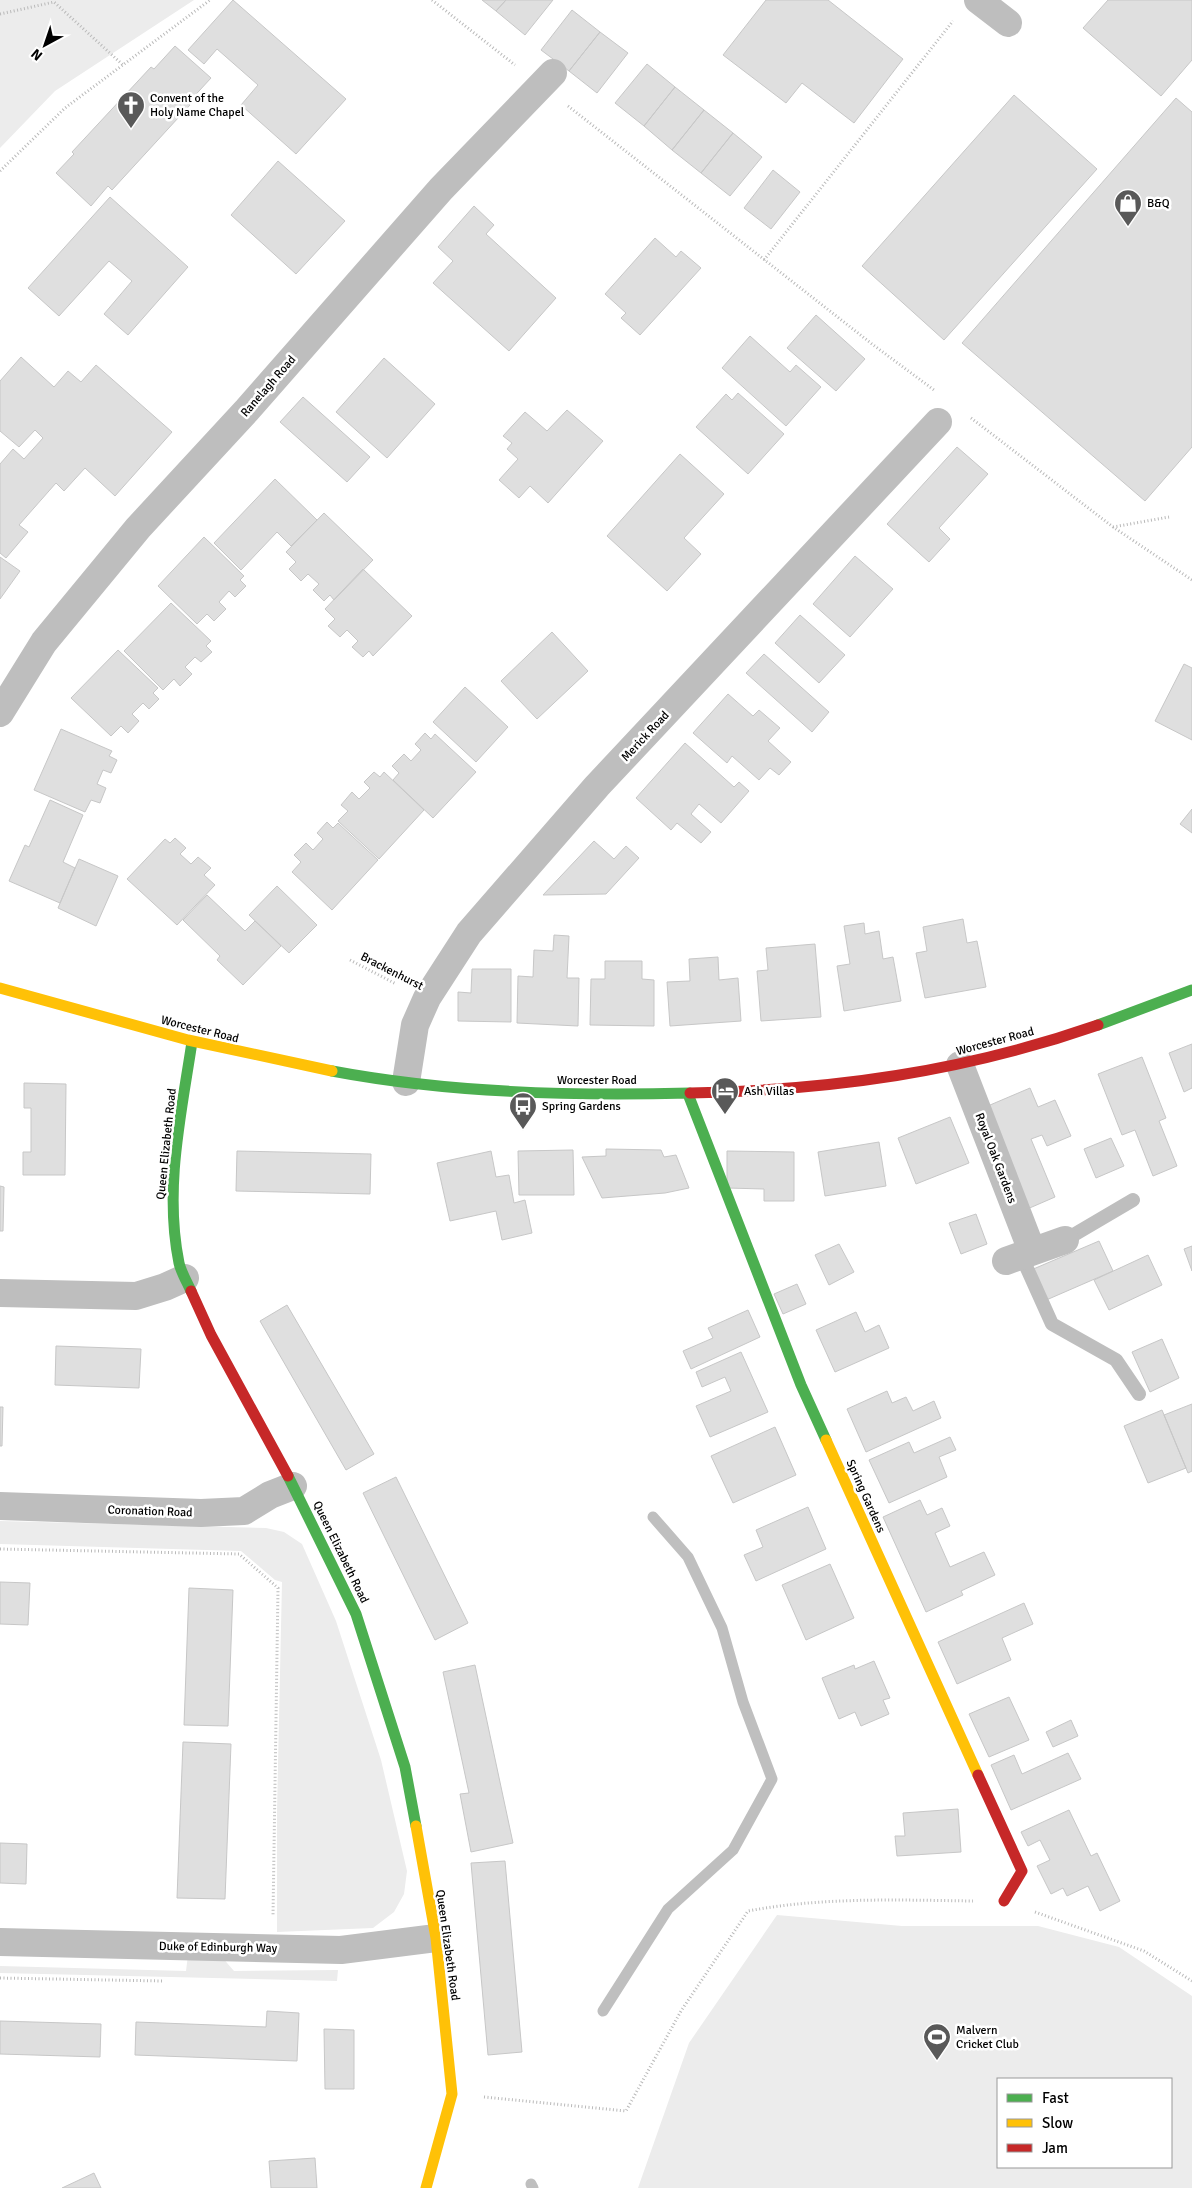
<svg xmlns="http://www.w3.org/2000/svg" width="1192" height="2188" font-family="Signika,sans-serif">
<rect width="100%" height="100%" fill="#fff"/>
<path fill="#ececec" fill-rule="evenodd" d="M0,0H194L55,91L0,148Z
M0,1521L266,1528L284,1532L302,1544L336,1621L381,1760L407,1871L404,1894L394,1912L373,1928L277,1932V1811L282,1582L275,1580L241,1551L0,1544Z
M777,1915L902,1926H1038L1119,1947L1192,1996V2188H638L689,2043ZM998,2079H1171V2167H998Z
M188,1955L221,1956L234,1971L338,1970L337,1981L0,1973V1966L186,1971Z"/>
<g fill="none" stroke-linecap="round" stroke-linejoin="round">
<path stroke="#bfbfbf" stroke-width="11" d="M603,2011L668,1909L733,1850L772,1779L743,1702L722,1628L688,1557L653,1517
M531,2184L533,2188"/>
</g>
<path fill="#dfdfdf" stroke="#c7c7c7" d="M233,0L346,99L296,154L241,105L258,85L217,49L204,64L188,50Z
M482,0H506L496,11Z
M506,0H553L525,35L496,11Z
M766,0H828L903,59L854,123L802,83L786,103L723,55Z
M1108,0H1192V60L1161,96L1083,28Z
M572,10L600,32L569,71L541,50Z
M600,32L628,53L597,93L569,71Z
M175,46L211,78L188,103L190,105L112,190L108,186L91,206L56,173L74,154L72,152L151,67L154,69Z
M647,64L675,87L644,126L615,103Z
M675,87L704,110L672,150L644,126Z
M1014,95L1097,169L944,340L862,266Z
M1176,98L1192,112V447L1145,501L962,343Z
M704,110L733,133L701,173L672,150Z
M733,133L762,157L730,196L701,173Z
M278,161L345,221L296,274L231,215Z
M773,170L800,192L771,229L744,208Z
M110,197L188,267L128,335L104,314L132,281L109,261L59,316L28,288Z
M474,206L494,225L486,234L556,298L509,351L433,283L453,261L438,247Z
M655,238L676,257L681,251L701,268L640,335L621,318L626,313L605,294Z
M816,315L865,359L836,391L787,348Z
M750,336L790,372L796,365L821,387L786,426L722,368Z
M21,357L54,387L68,371L81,382L96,365L172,432L115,496L85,468L64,491L56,483L19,525L28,532L6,558L0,553V464L13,449L24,459L43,438L35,430L19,447L0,431V381Z
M384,358L435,404L387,458L336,412Z
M738,393L784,434L748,474L696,427L726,394L732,400Z
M303,397L370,457L347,482L280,422Z
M567,410L603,441L548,503L530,486L519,498L499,480L518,459L507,449L512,443L503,436L525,412L547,431Z
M957,447L988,474L939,528L950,539L929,562L887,524Z
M680,454L724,494L684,538L701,554L667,591L607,536Z
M275,479L317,520L291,546L277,532L241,570L214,543Z
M324,513L373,560L334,600L330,595L324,601L313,590L319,584L308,574L301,581L289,569L296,562L286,552Z
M204,537L244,576L240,580L246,586L235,597L229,591L219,602L226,609L214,621L207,614L197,624L158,586Z
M855,556L893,589L850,637L813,604Z
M0,557L20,571L0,599Z
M363,569L412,616L373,656L369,651L363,657L352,647L358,641L347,630L340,637L328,626L335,619L325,609Z
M171,603L211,641L206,646L212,652L201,662L195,657L185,667L192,674L180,686L174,679L163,690L124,651Z
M800,615L845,655L819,683L775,643Z
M552,632L588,671L537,719L501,681Z
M118,650L158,688L153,693L159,699L149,709L143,703L132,714L139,721L128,733L121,726L111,736L71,698Z
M764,654L829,712L812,732L746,673Z
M1184,664L1192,668V740L1155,721Z
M465,687L508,727L476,762L433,722Z
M728,694L753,716L759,710L780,728L768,741L791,762L779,775L770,768L759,780L732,756L727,763L693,733Z
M61,729L112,751L109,756L117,760L111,773L103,770L97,784L106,788L100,803L91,800L85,812L34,790Z
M425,733L431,739L435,734L476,772L433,818L393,780L399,773L392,766L404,754L411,761L421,750L415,744Z
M685,743L734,787L739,782L749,791L721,823L699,804L691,814L711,832L701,843L677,823L671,830L636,798Z
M374,772L380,777L384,772L424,810L379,859L338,821L348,811L341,805L352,792L359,799L370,788L364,782Z
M50,800L83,815L63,862L75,868L60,903L9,881L25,845L29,847Z
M1192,809V833L1180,824Z
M327,822L333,828L338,823L378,860L332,910L292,872L301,862L294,855L306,843L313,850L323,839L317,833Z
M175,838L186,848L180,854L191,864L198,857L211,868L204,875L215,885L177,925L127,879L165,839L170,843Z
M594,841L614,859L626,846L639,858L606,894L543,895Z
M79,859L118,876L96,926L58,908Z
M277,886L317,925L289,953L249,915Z
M207,895L245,931L255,921L281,946L243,985L217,960L220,956L183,920Z
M963,919L967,943L977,941L986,987L925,998L916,953L927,951L923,927Z
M864,923L865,934L879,931L883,959L893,957L901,1001L844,1011L837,966L850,964L844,926Z
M554,935L569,936L567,978H579L578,1026L517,1023L518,976L533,977L534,950L553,951Z
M815,944L821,1017L761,1021L757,971L768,970L766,948Z
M718,957L719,980L738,978L741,1021L670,1026L667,982L690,981L689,959Z
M605,961H642V979L654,980V1026L590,1025L591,979H605Z
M472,969H511V1022L458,1021V992L471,993Z
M1192,1044V1088L1184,1092L1169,1053Z
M1142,1057L1166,1118L1159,1121L1177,1166L1153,1176L1135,1130L1122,1135L1098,1074Z
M24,1083L66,1084L65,1175H23V1152H31V1108H24Z
M1030,1088L1038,1107L1055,1100L1071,1136L1047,1146L1042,1135L1031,1139L1055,1197L1025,1210L983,1108Z
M950,1117L969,1163L916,1184L898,1138Z
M1111,1138L1124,1166L1096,1178L1084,1149Z
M879,1142L886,1186L825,1196L818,1152Z
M606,1149L661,1150L664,1157L676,1155L689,1188L665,1193L602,1198L582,1157L606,1156Z
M573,1150L574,1195H519L518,1151Z
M237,1151L371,1154L370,1194L236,1191Z
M491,1151L496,1177L509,1175L514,1203L525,1200L532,1233L502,1240L496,1211L450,1221L437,1163Z
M727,1151L794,1152V1201H764V1189L727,1188Z
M0,1186L4,1187L3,1231H0Z
M976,1214L987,1244L961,1254L949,1223Z
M1099,1241L1113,1271L1044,1301L1031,1270Z
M839,1244L854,1272L829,1285L815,1255Z
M1192,1246V1271L1184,1249Z
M1148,1255L1162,1285L1109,1310L1094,1280Z
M797,1284L806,1304L783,1314L774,1294Z
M287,1305L374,1454L346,1470L260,1321Z
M748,1310L760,1337L691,1369L683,1351L713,1338L708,1328Z
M856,1312L865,1332L879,1325L889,1348L835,1372L816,1330Z
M1162,1339L1179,1378L1150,1392L1132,1352Z
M56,1346L141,1349L139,1388L55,1385Z
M741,1352L768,1412L710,1437L696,1406L731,1391L725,1377L702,1387L696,1372Z
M887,1391L892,1403L906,1397L913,1411L934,1401L941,1418L866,1452L847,1409Z
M1192,1404V1471L1188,1473L1164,1415Z
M0,1407H3L2,1446H0Z
M1162,1410L1186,1468L1148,1483L1124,1426Z
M775,1427L796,1475L733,1503L711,1456Z
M950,1437L956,1450L939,1457L947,1477L889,1503L869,1460L909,1442L914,1453Z
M396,1477L468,1623L435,1640L363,1493Z
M920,1500L927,1515L942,1508L950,1526L935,1533L950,1567L984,1552L995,1575L961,1591L963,1595L926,1612L883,1517Z
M808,1507L826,1549L756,1581L744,1555L763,1547L756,1530Z
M830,1564L854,1618L806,1640L782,1585Z
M0,1582L30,1583L28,1625L0,1624Z
M189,1588L233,1590L228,1726L184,1725Z
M1024,1603L1033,1624L1002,1638L1011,1660L957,1684L938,1642Z
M874,1661L890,1698L883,1700L889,1714L861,1726L855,1712L839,1719L822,1678L854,1665L855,1669Z
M475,1665L513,1843L471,1852L460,1794L469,1793L443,1672Z
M1009,1697L1029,1740L989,1757L969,1714Z
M1071,1720L1078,1736L1053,1747L1046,1732Z
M183,1742L231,1744L225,1899L177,1898Z
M1068,1753L1081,1779L1011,1810L991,1765L1014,1755L1022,1774Z
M958,1809L961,1852L897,1856L895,1836H905L903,1813Z
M1069,1810L1091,1856L1097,1853L1120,1901L1100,1911L1088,1886L1067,1896L1063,1888L1051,1894L1037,1866L1050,1860L1040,1840L1028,1846L1021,1832Z
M0,1843L27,1844L26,1884L0,1883Z
M505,1861L522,2052L488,2055L471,1863Z
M267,2011L299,2013L297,2061L135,2055L136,2022L266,2027Z
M0,2021L101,2024L100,2057L0,2054Z
M324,2029L354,2030V2089H325Z
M315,2158L317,2188H271L269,2161Z
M94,2173L101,2188H62Z"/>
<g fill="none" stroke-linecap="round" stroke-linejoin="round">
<path stroke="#b9b9b9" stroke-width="3" stroke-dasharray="1 2.5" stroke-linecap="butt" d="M432,0L515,65
M0,14L54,2L123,65
M568,106L872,344L934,390
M0,171L65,108L210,0
M764,260L953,21
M971,418L1113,527L1192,580
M1113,527L1169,517
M350,960L396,984
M0,1549L239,1554L278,1588L273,1915
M1035,1912L1144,1951L1192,1981
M0,1978L162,1981
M484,2097L626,2111L681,2011L748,1911C822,1897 898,1900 973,1901"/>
<path stroke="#bebebe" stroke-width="14" d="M1065,1240L1133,1200
M1021,1255L1052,1324L1116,1360L1139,1394"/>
<path stroke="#bebebe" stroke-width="28" d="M978,0L1008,23
M0,713L44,642L138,528L247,410L441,189L553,73
M960,1065L1032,1251
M406,1082L415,1025L427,998L469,933L597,786L938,422
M1006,1261L1065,1240
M0,1293L136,1296L165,1287L185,1278
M0,1506L201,1513L244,1511L270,1495L293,1486
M0,1942L341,1950L436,1938"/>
<path stroke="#4caf50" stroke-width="11" d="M1098,1025L1192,990
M332,1071C449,1093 571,1096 690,1093
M688,1094L801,1385L826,1440
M191,1291C187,1282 181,1272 179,1263C164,1189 181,1115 192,1042
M288,1476L356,1614L405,1767L416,1826"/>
<path stroke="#ffc107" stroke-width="11" d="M0,988L188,1040L332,1071
M826,1440L978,1775
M416,1826L436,1938L452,2094L426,2188"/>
<path stroke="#c62828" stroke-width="11" d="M690,1093C832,1090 963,1072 1098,1025
M191,1291L211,1335L288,1476
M978,1775L1022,1871L1004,1901"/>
</g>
<defs>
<g id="church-pin" transform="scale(1.4375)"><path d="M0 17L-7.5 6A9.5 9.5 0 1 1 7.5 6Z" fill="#595959" stroke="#fff"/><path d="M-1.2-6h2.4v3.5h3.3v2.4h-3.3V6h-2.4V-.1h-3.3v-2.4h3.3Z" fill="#fff"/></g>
<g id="shop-pin" transform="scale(1.4375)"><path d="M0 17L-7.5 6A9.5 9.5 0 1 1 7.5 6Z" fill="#595959" stroke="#fff"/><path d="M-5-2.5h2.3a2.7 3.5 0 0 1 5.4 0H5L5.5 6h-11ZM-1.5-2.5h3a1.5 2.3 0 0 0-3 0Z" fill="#fff"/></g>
<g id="hotel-pin" transform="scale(1.4375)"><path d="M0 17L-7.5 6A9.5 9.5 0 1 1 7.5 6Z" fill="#595959" stroke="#fff"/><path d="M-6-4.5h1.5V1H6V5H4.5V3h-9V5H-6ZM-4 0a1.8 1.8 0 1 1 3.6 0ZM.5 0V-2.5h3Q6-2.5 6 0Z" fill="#fff"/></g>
<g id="bus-pin" transform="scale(1.4375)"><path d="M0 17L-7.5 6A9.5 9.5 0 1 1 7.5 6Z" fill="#595959" stroke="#fff"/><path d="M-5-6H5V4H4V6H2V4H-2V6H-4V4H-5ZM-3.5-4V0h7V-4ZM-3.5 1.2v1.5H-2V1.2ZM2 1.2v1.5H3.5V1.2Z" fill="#fff"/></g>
<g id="stadium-pin" transform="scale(1.4375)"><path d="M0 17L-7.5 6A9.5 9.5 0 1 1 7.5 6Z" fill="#595959" stroke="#fff"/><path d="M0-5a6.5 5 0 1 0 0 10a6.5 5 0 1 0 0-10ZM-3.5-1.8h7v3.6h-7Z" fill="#fff"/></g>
</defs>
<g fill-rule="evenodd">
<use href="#church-pin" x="131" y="105"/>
<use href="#shop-pin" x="1128" y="203"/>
<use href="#hotel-pin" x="725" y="1091"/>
<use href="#bus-pin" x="523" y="1106"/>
<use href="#stadium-pin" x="937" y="2037"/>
</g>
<g text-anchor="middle" stroke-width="5" stroke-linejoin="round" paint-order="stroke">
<g font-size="12" fill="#000" stroke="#fff" text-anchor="start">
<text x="150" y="102">Convent of the<tspan x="150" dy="14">Holy Name Chapel</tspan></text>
<text x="1147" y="207">B&amp;Q</text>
<text x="744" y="1095">Ash Villas</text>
<text x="542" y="1110">Spring Gardens</text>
<text x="956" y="2034">Malvern<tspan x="956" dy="14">Cricket Club</tspan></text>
</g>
<g font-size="12" fill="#000" stroke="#fff">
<text transform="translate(268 386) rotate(-49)" y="4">Ranelagh Road</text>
<text transform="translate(645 736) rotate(-47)" y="4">Merick Road</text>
<text transform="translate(392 971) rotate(27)" y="4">Brackenhurst</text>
<text transform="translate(200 1029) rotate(14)" y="4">Worcester Road</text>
<text transform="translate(995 1041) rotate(-15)" y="4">Worcester Road</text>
<text x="597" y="1084">Worcester Road</text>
<text transform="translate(166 1144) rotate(-84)" y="4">Queen Elizabeth Road</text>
<text transform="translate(996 1158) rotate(69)" y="4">Royal Oak Gardens</text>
<text transform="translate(866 1496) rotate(66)" y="4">Spring Gardens</text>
<text transform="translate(150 1511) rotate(2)" y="4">Coronation Road</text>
<text transform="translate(341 1552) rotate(64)" y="4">Queen Elizabeth Road</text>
<text transform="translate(448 1945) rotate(82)" y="4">Queen Elizabeth Road</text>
<text transform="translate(218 1947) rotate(1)" y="4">Duke of Edinburgh Way</text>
</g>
</g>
<rect x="997" y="2078" width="175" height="90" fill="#ffffff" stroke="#999999"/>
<rect x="1007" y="2094" width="25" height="8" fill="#4caf50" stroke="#999999"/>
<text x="1042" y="2103" font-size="15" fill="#000000">Fast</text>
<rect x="1007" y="2119" width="25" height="8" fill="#ffc107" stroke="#999999"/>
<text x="1042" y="2128" font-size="15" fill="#000000">Slow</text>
<rect x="1007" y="2144" width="25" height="8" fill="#c62828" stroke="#999999"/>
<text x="1042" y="2153" font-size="15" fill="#000000">Jam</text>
<g transform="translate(45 45) rotate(220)" stroke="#ffffff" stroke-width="4" paint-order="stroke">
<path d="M0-4L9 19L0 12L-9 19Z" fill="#000000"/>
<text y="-8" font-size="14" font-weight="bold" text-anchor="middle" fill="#000000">N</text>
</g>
</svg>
